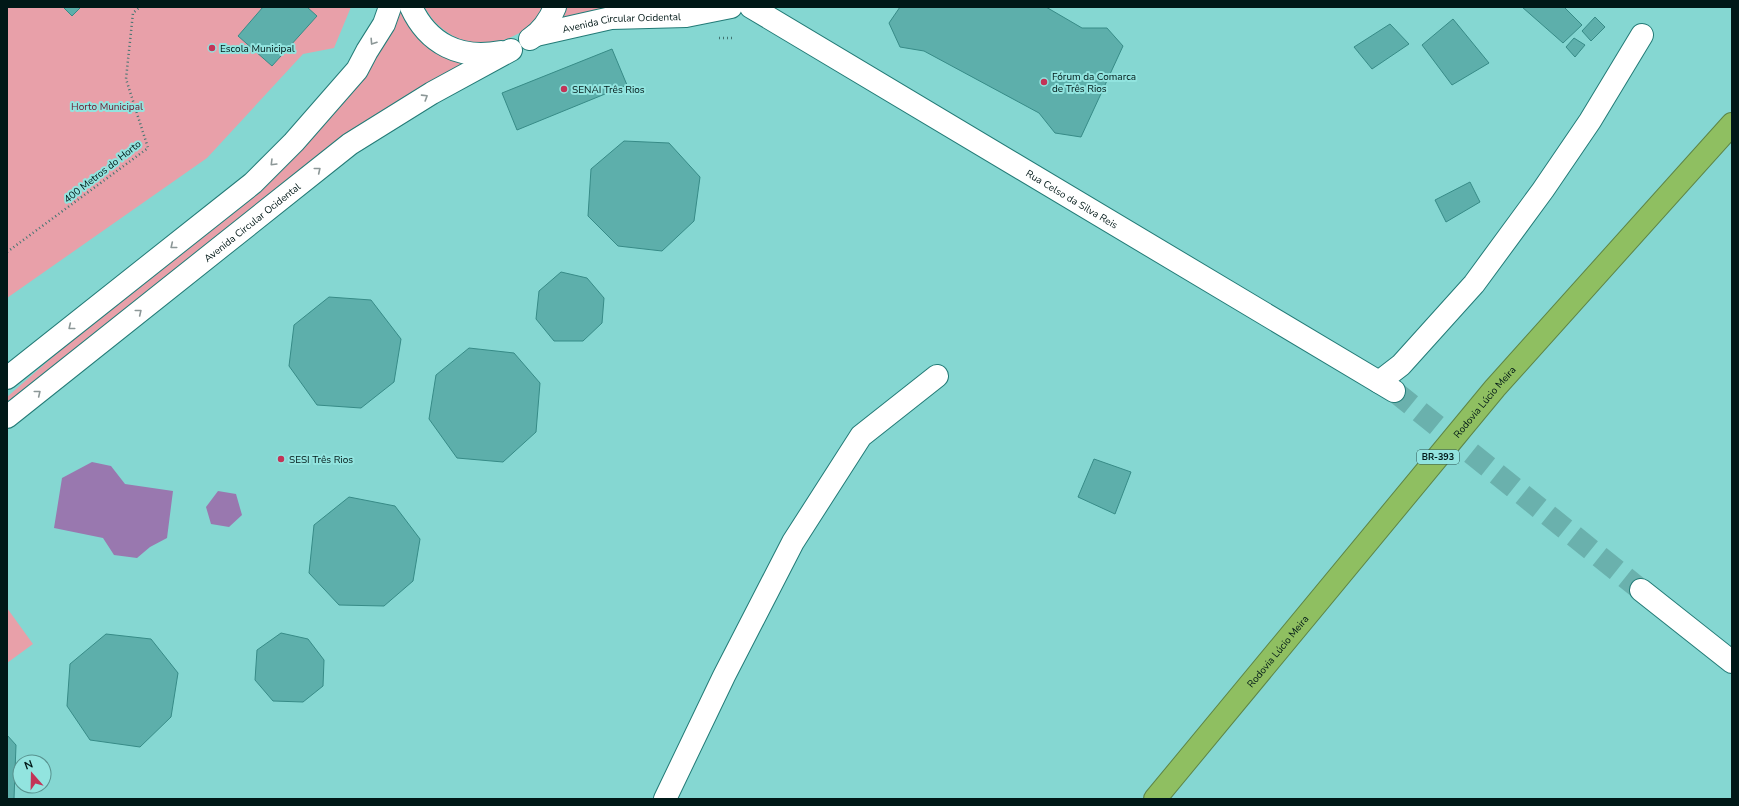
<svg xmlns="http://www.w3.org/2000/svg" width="1739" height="806" font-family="'Nunito Sans',sans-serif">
<rect width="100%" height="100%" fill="#85d7d2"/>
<path fill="#e8a0a9" d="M7,7H351L334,48L303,54L207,158L7,298Z
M395,7H403L473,59L413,101L7,407V397L202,226L241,195Z
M424,7H545C523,45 470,57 437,24C432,20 429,13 424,7Z
M561,7H665L554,26Z
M7,608L33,644L7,663Z"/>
<path fill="#9978af" d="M92,462L111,466L125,484L173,491L167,538L150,547L137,558L114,555L103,538L54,528L62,478Z
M218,491L236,494L242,515L229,527L211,524L206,507Z"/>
<path fill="#5dafab" stroke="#378b87" d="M63,7H81L72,16Z
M263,7H307L317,16L272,66L238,36Z
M900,7H1046L1082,28H1107L1123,46L1081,137L1055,133L1039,113L924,51L900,47L889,23Z
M1522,7H1564L1582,25L1563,43Z
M1595,17L1605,27L1591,41L1582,31Z
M1453,19L1489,63L1452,85L1422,45Z
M1390,24L1409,44L1372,69L1354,47Z
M1574,38L1585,45L1575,57L1566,47Z
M612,49L627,85L517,130L502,93Z
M624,141L669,143L700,177L694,221L662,251L618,246L588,216L591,169Z
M1470,182L1480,202L1446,222L1435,200Z
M561,272L587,278L604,298L602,323L583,341H554L536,319L539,291Z
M329,297L371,300L401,339L394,382L361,408L317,405L289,366L294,325Z
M469,348L514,353L540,383L536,432L503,462L457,458L429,419L436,375Z
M1094,459L1131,472L1115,514L1078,497Z
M349,497L395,506L420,539L413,581L384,606L339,605L309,573L314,525Z
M281,633L308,639L324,660L323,686L303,702L273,701L255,680L257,650Z
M106,634L151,639L178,673L171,717L140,747L90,740L67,706L70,664Z
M7,735L16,745L14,799H7Z"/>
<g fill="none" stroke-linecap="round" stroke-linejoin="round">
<path stroke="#6ab1ad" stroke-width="22" stroke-dasharray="22 11" stroke-linecap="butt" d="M1394,391L1641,590"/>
<g stroke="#237b77" stroke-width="24">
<g id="minor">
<path d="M411,7C428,44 460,60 501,52"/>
<path id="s1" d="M751,7L1394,391"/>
<path id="s2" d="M536,35L611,18L686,16L731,7"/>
<path d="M530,39C541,32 550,19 555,7"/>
<path d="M7,378L253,183L294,142L357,70L367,51L384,24L390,7"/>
<path d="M1379,382L1401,365L1474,284L1543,190L1590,121L1642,35"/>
<path id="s3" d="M7,417L350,144L432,93L511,50"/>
<path d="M1641,590L1732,662"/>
<path d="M665,799L724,676L793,542L861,436L937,376"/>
</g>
</g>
<g stroke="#5d8547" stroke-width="24">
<g id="highway">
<path id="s4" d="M1155,799L1495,388L1732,124"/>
</g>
</g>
<path stroke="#407471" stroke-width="2.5" stroke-dasharray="1 3" stroke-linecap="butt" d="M719,38H734
M7,252L148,148L126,79L133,13L140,7"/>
<use href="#minor" stroke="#fff" stroke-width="22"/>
<use href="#highway" stroke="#8fbf61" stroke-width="22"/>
</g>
<defs><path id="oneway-chevron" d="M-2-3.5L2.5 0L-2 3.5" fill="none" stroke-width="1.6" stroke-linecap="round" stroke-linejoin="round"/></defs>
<g stroke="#8c9797">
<use href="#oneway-chevron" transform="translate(373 42) rotate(123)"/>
<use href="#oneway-chevron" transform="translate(425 97) rotate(-32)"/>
<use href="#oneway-chevron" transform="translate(273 163) rotate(135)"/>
<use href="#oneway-chevron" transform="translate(318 170) rotate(-39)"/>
<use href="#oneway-chevron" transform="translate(173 246) rotate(141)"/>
<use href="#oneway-chevron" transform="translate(139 312) rotate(-39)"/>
<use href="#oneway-chevron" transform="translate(71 327) rotate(141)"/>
<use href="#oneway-chevron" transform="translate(38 393) rotate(-39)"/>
</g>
<g fill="#c33457" stroke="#92e4df" stroke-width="1.5">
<circle cx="212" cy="48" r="4"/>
<circle cx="1044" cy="82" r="4"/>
<circle cx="564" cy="89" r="4"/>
<circle cx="281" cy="459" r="4"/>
</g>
<g text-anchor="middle" stroke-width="4" stroke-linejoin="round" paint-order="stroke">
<rect fill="#92e4df" stroke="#2c5553" stroke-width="1" x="1417" y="450" width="42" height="14" rx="3"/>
<g font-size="9" font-weight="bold" fill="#001817">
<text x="1438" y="460">BR-393</text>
</g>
<g font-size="10" fill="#001817" stroke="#92e4df">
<text dy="4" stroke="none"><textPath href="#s2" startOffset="87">Avenida Circular Ocidental</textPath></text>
<text transform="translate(102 171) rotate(-38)" y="4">400 Metros do Horto</text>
<text dy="4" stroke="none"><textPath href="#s1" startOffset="374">Rua Celso da Silva Reis</textPath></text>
<text dy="4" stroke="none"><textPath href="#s3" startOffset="313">Avenida Circular Ocidental</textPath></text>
<text dy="4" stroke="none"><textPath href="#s4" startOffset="516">Rodovia Lúcio Meira</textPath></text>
<text dy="4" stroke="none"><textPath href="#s4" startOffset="192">Rodovia Lúcio Meira</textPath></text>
</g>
<g font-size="10" fill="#001817" stroke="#92e4df" text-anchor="start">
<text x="220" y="52">Escola Municipal</text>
<text x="1052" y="80">Fórum da Comarca<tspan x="1052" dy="12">de Três Rios</tspan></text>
<text x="572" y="93">SENAI Três Rios</text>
<text x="289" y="463">SESI Três Rios</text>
</g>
<g font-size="10" fill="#6e182e" stroke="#92e4df">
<text x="107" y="110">Horto Municipal</text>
</g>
</g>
<rect width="1739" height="806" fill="none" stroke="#001817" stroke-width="16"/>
<g transform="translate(32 774) rotate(340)"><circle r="19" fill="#92e4df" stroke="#58928f"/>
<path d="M0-3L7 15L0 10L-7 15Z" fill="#c33457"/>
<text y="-6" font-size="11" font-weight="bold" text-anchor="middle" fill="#001817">N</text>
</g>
</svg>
